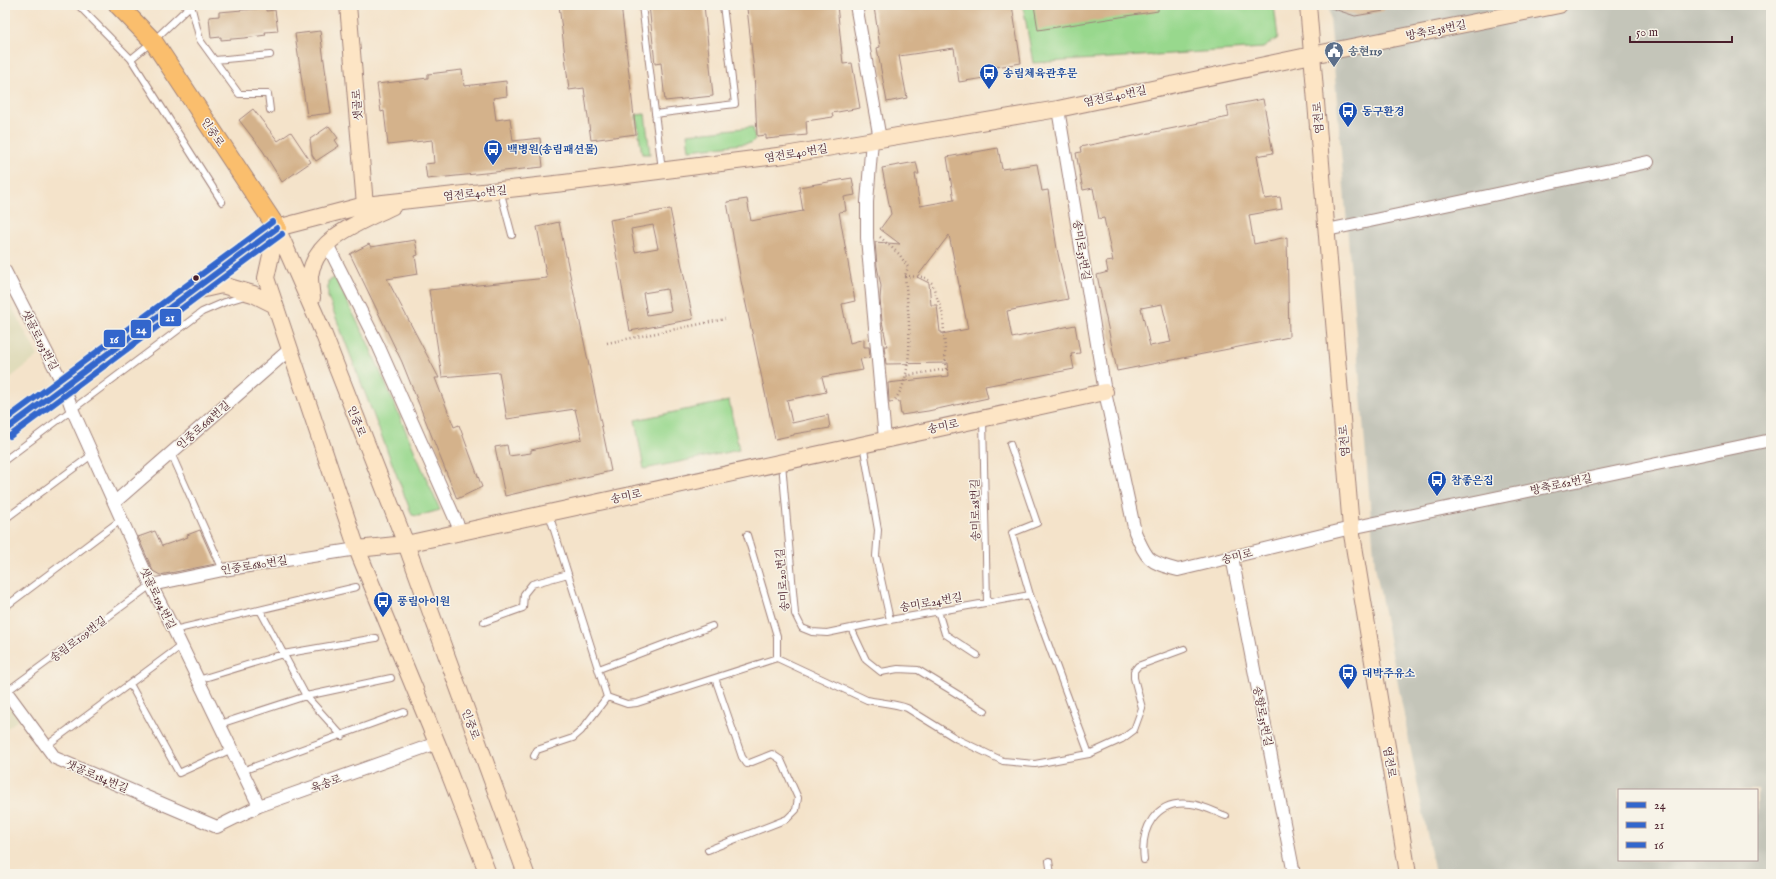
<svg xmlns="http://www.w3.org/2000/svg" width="1776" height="879" font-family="'IM FELL English','Noto Serif KR',serif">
<rect width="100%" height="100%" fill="#f7f3e8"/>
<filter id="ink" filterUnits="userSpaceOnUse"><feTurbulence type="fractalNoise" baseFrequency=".025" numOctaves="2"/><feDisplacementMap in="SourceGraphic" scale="8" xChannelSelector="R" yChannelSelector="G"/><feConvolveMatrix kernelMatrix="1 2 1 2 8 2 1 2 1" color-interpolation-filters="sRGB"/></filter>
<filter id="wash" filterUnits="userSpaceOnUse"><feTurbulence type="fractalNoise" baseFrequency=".012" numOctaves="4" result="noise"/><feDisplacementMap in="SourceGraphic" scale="16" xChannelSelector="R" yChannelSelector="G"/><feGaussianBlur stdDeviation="0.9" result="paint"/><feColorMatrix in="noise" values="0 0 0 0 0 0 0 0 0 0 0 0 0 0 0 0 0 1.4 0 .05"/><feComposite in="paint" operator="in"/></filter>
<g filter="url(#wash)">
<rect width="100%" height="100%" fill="#f4e3ca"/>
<path fill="#e0dcbb" d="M5,294L38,356L5,382Z
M5,701L19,719L5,730Z"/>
<path fill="#c4c5b9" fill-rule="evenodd" d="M1329,5H1771V874H1435L1375,566ZM1619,790H1757V860H1619Z"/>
<path fill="#98d88d" stroke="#717c5c" d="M1023,5H1274L1278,38L1263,48L1033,63Z
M645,114L650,154H642L636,115Z
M753,127L755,139L751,143L689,150L687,134Z
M335,278L367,341L440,510L418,516L412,515L328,297V281Z
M729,401L739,450L644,469L635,420Z"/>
<g id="blocks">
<path fill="#d4b28b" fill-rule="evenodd" d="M559,5H621L636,134L591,140L584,88L569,90Z
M649,5H704L713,96L665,101L661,63L655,64Z
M777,5H837L843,64L852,63L860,108L832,113L833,117L806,121L807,135L766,139V135L757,136L754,71L747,8Z
M890,5H1012L1021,63L990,68L991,77L959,82L954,48L899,56L907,98L887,102L877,48L880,47L874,7Z
M1034,5H1158V11L1038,30Z
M1329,5H1384V11L1355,16L1328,7Z
M266,8V11L275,10L278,31L265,32L266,35L244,38L221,40V37L211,38L209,17L219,16V12Z
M320,31L331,113L307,116L295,34Z
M462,70L464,86L506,81L507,96L493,98L496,120L510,118L513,141L540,138L543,167L427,179L425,164L434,163L432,140L388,145L384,111L381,112L377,84L428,78V74Z
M1263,99L1273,153L1257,156L1265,199L1280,197L1282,209L1249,215L1254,244L1287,237L1289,337L1117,371L1097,275L1108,272L1106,262L1113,261L1104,218L1099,219L1093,188L1083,190L1076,153L1081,152L1080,147L1229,117L1227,106ZM1162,304L1171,342L1150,346L1141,308Z
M253,109L278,141L291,132L311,162L282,182L263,151L239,120Z
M329,126L338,138L335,140L339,146L316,161L312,155L310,139Z
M998,148L1002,169L1037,164L1042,191L1048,190L1057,249L1068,299L1007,311L1012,338L1075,325L1080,353L1071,354L1074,369L985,386L988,398L928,411L901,415L899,401L889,402L888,383L949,376L948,363L886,364L884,346H887L882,321L880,299L881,286L877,266L875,242L900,244L880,229L891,214L882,168L916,162L919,174H915L920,206L954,200L947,157ZM949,235L968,329L942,334V332H940L937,305H931L929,283L917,277Z
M852,178L855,195L844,197L846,211L839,212L855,301L842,304L850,343L864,339V347H869L870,357L860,359L863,370L822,377L826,392L787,400L792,423L828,415L830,428L794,434V435L775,439L741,281L727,202L747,199L751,221L803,211L799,187Z
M670,209L693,319L630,331L610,220ZM653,225L658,248L635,252L631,229ZM667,289L671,311L647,315L643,293Z
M559,222L611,471L505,496L495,447L507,445L509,456L531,453V450L582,439L575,409L507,419L499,372L442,377L429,290L547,278L537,227Z
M415,240L418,255L415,256L418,274L387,279L439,378H435L454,427L459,425L482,487L457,499L402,362L350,254L369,244L371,247Z
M200,530L215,564L160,575L153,571L138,537L155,531L162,546L188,537L187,535Z"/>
</g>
</g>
<g filter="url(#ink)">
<use href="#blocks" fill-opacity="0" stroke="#9f817a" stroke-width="1"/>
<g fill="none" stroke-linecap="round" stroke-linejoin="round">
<g stroke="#9f817a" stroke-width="8">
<path id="lane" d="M78,5L131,59L222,202
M191,5L200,40L239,94H268L270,110
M642,5L662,170
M131,59L153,41L191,5
M215,60L270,55
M655,114L735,104L723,5
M500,190L512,235
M983,419L987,602
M863,444L878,530L876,556L890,620
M1010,444L1037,523L1012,533L1030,595L1089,754
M171,453L223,570
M5,460L202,312L225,302L245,296
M782,463L795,614L802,628L812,632L827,633L890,620L1030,595
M549,514L607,697
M5,519L93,454
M747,535L777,636V658
M5,607L122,519
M260,610L306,696L342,736
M938,611L945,634L977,655
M484,622L523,608L524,594L532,584L568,574
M851,628L866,660L881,672L898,669L918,670L985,711
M174,630L356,587
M599,669L712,626
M198,680L283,654L376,638
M130,684L179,773L232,749
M6,692L151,585
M220,724L306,696L391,678
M46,746L182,645
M534,756L537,750L573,738L581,731L607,697L627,704L637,703L777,658L867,700C881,703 894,703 907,708L957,739L1003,761L1035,764L1089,754L1122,739L1134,730L1142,708L1134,678V671L1138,666L1184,649
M242,771L404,712
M708,850L787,819L796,810L798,798L781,760L772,754L747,764L742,757L715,678
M1144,860C1140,829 1155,799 1191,804C1202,805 1215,812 1226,816
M1049,861L1051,874"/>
</g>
<g stroke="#9f817a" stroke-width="14">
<path id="street" d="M856,5L880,139
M1058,109L1105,392L1135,532C1147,560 1148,562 1178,570L1351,528L1771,440
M872,140L867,202V238L885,439
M1327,230L1648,162
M327,244L378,345L461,532
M5,271L64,386L72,409L151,585L174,630L259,806
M115,502L290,349
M1232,557L1294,874
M151,585L223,570L357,549
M5,690L55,758L217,827L259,806L437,743"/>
</g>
<g stroke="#9f817a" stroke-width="18">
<path id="secondary" d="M348,5L365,205
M1308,5L1351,528L1408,874
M277,228L365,205L564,183L785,155L1058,109L1312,55L1559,5
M277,228L322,330L406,544L526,874
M277,228L266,278L357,549L444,760L488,874
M191,292L222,285L253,294L275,305
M312,298C311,291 310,283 310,276C315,237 363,221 393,206
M357,549L406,544L1105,392"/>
</g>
<g stroke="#9f817a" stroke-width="20">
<path id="primary" d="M5,430L277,228L153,41L118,5"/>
</g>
<path stroke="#9f817a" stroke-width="2.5" stroke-dasharray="1 3" stroke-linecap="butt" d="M880,237L899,254L908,267L905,276C908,311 914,351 903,385C901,391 897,396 894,402
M905,276L924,277L932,283L943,315L946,369L905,376
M607,343L725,319"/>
<use href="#lane" stroke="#fff" stroke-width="6"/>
<use href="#street" stroke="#fff" stroke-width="12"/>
<use href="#secondary" stroke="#fde5c5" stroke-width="16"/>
<use href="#primary" stroke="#fabe6d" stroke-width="18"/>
<g stroke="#f7f3e8" stroke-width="9">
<path id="bus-1" d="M5,430L277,228"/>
</g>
<g stroke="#f7f3e8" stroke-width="9">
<path id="bus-2" d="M10,436L282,234"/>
</g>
<g stroke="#f7f3e8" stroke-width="9">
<path id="bus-3" d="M5,420L272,222"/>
</g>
<use href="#bus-1" stroke="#36c" stroke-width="6"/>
<use href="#bus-2" stroke="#36c" stroke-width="6"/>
<use href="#bus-3" stroke="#36c" stroke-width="6"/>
</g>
</g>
<defs>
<g id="civic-pin" transform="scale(1)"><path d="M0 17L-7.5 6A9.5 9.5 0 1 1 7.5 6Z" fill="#5c6f8a" stroke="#f7f3e8"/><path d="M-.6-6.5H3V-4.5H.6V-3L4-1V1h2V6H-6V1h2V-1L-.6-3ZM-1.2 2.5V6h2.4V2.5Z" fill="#fff"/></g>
<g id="bus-pin" transform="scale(1)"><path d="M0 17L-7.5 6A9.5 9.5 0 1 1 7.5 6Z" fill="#1a4fb4" stroke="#f7f3e8"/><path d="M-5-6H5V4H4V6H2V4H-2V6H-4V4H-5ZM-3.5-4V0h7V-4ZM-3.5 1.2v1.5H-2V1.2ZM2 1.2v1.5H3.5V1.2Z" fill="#fff"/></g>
</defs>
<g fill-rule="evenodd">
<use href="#civic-pin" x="1334" y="51"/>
<use href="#bus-pin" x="989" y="73"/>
<use href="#bus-pin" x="1348" y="111"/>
<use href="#bus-pin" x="493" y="149"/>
<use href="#bus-pin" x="1437" y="480"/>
<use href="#bus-pin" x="383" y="601"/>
<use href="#bus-pin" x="1348" y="673"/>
</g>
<circle fill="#4a1f2b" stroke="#f7f3e8" stroke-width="1.5" cx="196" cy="278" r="3.5"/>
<g text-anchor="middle" stroke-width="3" stroke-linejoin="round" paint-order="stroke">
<g font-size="11" fill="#4a1f2b" stroke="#f7f3e8">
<text transform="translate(1436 30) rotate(-11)" y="4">방축로38번길</text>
<text transform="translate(1115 96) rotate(-12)" y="4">염전로40번길</text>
<text transform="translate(357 105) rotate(-94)" y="4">샛골로</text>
<text transform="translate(1318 118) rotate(-95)" y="4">염전로</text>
<text transform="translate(213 132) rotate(56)" y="4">인중로</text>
<text transform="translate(796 153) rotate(-9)" y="4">염전로40번길</text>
<text transform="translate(475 193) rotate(-6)" y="4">염전로40번길</text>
<text transform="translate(1082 250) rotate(81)" y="4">송미로35번길</text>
<text transform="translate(40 340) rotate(63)" y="4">샛골로193번길</text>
<text transform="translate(357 421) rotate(69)" y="4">인중로</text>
<text transform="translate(203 425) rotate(-41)" y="4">인중로668번길</text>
<text transform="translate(943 426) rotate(-12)" y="4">송미로</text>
<text transform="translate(1344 441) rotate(-95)" y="4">염전로</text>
<text transform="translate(1561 484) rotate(-12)" y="4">방축로62번길</text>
<text transform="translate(626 496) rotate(-12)" y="4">송미로</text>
<text transform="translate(975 510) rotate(-91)" y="4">송미로28번길</text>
<text transform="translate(1237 556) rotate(-14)" y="4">송미로</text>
<text transform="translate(254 565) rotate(-9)" y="4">인중로680번길</text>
<text transform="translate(782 580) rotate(-95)" y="4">송미로20번길</text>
<text transform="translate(158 598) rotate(64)" y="4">샛골로194번길</text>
<text transform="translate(931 602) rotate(-10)" y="4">송미로24번길</text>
<text transform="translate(78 639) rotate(-37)" y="4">송림로109번길</text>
<text transform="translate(1263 716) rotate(79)" y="4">송향로35번길</text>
<text transform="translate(471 724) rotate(70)" y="4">인중로</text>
<text transform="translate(1390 762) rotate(81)" y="4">염전로</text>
<text transform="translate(97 776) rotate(23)" y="4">샛골로184번길</text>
<text transform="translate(326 783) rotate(-20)" y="4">육송로</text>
</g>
<g font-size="11" font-weight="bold" fill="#4e5e75" stroke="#f7f3e8" text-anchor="start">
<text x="1348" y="55">송현119</text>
</g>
<g font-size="11" font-weight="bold" fill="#164399" stroke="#f7f3e8" text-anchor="start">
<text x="1003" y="77">송림체육관후문</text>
<text x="1362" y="115">동구환경</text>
<text x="507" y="153">백병원(송림패션몰)</text>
<text x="1451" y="484">참좋은집</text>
<text x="397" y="605">풍림아이원</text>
<text x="1362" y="677">대박주유소</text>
</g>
</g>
<g stroke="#f7f3e8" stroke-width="1.5">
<rect x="159" y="308" width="23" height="19" rx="4" fill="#36c"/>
<rect x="130" y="319" width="22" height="20" rx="4" fill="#36c"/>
<rect x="103" y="329" width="23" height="19" rx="4" fill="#36c"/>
</g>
<g font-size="11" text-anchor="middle" font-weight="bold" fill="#fff">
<text x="170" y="321">21</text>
<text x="141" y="333">24</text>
<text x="114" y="343">16</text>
</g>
<rect width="1776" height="879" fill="none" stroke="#f7f3e8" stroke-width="20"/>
<rect x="1618" y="789" width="140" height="72" fill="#f7f3e8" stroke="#b29e9c"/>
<rect x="1626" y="802" width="20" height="6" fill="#3366cc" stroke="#b29e9c"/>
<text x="1654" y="809" font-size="12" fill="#4a1f2b">24</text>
<rect x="1626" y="822" width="20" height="6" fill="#3366cc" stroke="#b29e9c"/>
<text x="1654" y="829" font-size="12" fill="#4a1f2b">21</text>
<rect x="1626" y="842" width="20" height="6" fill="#3366cc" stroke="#b29e9c"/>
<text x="1654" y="849" font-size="12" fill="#4a1f2b">16</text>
<path d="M1630 36v6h102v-6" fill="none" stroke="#4a1f2b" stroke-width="2"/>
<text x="1636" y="36" font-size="12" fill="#4a1f2b" stroke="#f7f3e8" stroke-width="3" paint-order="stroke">50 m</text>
</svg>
